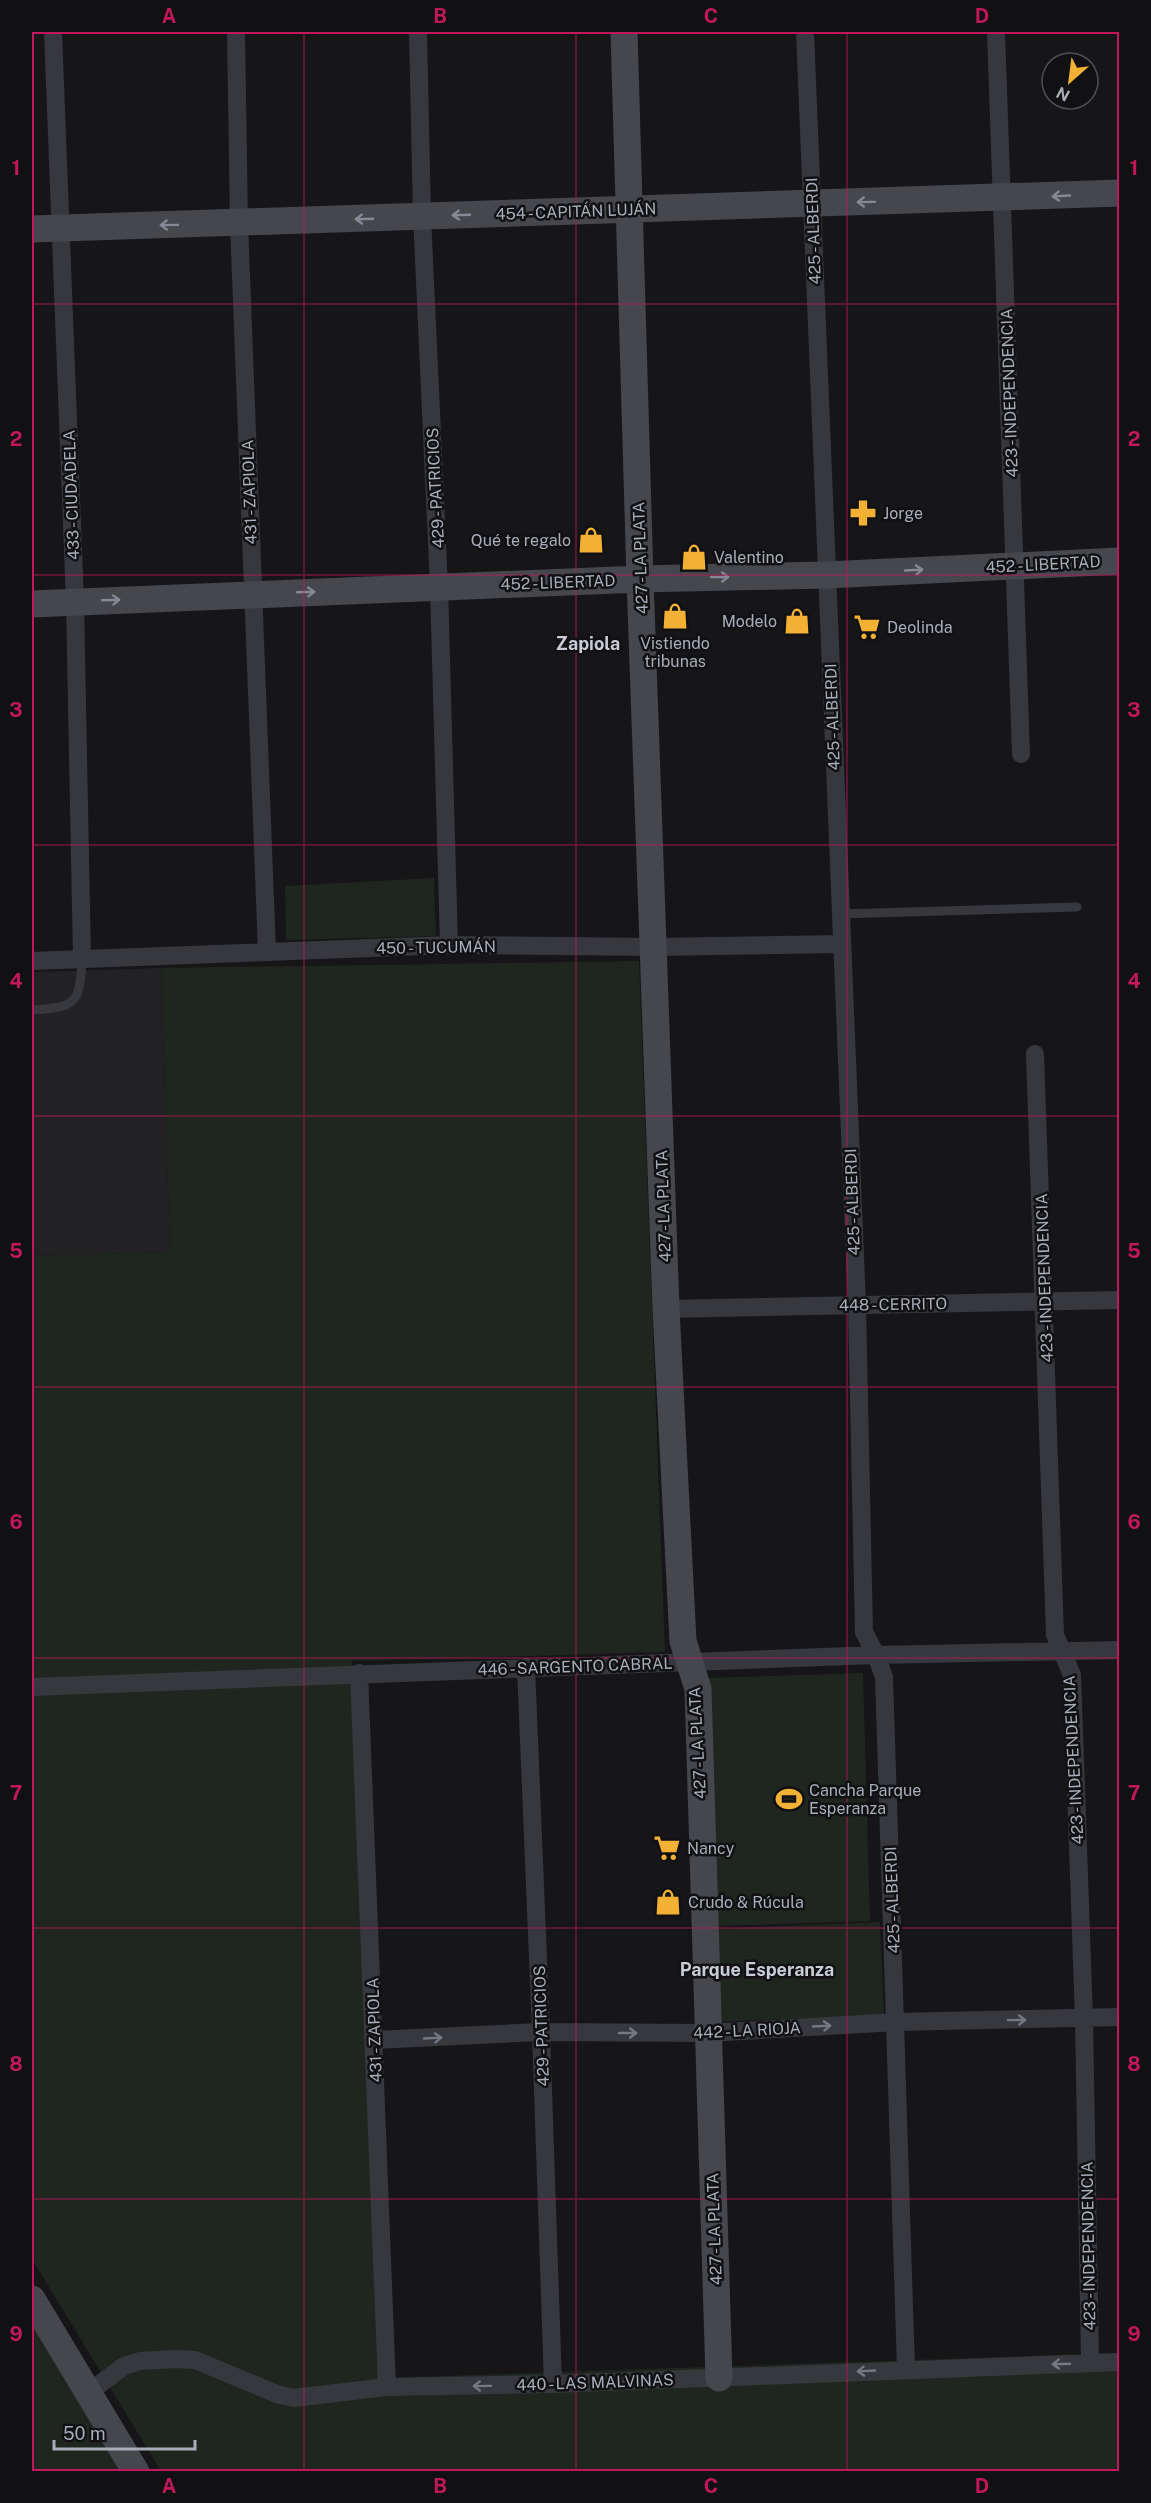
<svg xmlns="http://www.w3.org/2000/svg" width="1151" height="2503" font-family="'Public Sans',sans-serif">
<rect width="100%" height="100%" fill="#161618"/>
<path fill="#222225" d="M161,968L170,1252L32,1256V972Z"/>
<path fill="#1e261f" d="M434,878L436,936L286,940L285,886Z
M639,961L665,1652L352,1661L382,2378L1119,2353V2471H161L32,2259V1256L170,1252L161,968Z
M863,1673L870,1921L715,1926L706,1678Z
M880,1922L884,2015L717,2022L712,1929Z
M32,2325L127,2471H32Z"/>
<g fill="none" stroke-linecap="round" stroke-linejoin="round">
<path stroke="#37383d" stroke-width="9" d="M840,914L1077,907
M32,1010C77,1008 80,1002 82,959"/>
<path stroke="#37383d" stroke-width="18" d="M53,32L75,602L82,959
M236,32L239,224L267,952
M418,32L422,216L439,587L449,945
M805,32L857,1305L864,1632L876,1655L884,1677L906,2369
M996,32L1021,754
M32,961L449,945L655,947L841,944
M1035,1054L1055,1635L1072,1675L1084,2019L1090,2362
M666,1309L1120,1300
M526,1667L541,2032L553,2384
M359,1673L387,2387
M32,1687L876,1655L1120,1650
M374,2040L541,2032L707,2033L897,2022L1120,2017
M88,2393L124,2366L140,2361L175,2359L195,2360L277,2394L293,2398L387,2387L553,2384L1120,2362"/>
<path stroke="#45474d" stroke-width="27" d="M624,32L640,579L666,1309L683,1641L698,1689L719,2378
M32,229L1120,193
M32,604L640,579L826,575L1120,561
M32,2299L136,2472"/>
</g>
<defs><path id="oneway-shaft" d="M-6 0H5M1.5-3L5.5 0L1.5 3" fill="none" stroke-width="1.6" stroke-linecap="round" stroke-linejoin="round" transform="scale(1.5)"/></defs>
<g stroke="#858993">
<use href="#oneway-shaft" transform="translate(1061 196) rotate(177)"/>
<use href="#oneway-shaft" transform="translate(866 202) rotate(179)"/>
<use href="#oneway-shaft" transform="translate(461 215) rotate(178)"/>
<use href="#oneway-shaft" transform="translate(364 219) rotate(178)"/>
<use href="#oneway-shaft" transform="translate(169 225) rotate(179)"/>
<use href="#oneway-shaft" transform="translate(914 570) rotate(-3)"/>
<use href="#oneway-shaft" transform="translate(720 577) rotate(-1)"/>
<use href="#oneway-shaft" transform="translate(306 592) rotate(-2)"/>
<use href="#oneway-shaft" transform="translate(111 600) rotate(-2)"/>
</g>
<g stroke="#757881">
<use href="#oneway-shaft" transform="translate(1017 2020) rotate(-1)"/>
<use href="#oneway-shaft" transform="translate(822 2026) rotate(-3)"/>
<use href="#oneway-shaft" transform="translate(628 2033)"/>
<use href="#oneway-shaft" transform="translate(433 2038) rotate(-3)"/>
<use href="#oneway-shaft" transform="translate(1061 2364) rotate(178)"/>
<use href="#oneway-shaft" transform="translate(866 2371) rotate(177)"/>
<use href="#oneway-shaft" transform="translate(482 2386) rotate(179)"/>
</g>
<path fill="none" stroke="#c2185b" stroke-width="1.5" stroke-opacity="0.55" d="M304,32V2472M576,32V2472M847,32V2472M32,304H1120M32,575H1120M32,845H1120M32,1116H1120M32,1387H1120M32,1658H1120M32,1928H1120M32,2199H1120"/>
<defs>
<g id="pharmacy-bare" transform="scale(2.07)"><path d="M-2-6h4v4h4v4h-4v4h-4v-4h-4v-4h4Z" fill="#f2b134" stroke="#111113" stroke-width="2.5" paint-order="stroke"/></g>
<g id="shop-bare" transform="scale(2.07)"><path d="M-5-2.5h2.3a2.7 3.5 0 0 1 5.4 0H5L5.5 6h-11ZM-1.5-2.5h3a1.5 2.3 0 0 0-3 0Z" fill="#f2b134" stroke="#111113" stroke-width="2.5" paint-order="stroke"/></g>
<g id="supermarket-bare" transform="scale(2.07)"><path d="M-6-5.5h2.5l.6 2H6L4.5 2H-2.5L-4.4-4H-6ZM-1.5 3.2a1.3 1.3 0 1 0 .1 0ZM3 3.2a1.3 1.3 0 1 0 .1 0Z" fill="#f2b134" stroke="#111113" stroke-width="2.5" paint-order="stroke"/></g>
<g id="stadium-bare" transform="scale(2.07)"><path d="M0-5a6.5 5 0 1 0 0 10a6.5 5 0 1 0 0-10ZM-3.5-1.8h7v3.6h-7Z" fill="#f2b134" stroke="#111113" stroke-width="2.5" paint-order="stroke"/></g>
</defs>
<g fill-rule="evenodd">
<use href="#pharmacy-bare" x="863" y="513"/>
<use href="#shop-bare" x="591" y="540"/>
<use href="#shop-bare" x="694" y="557"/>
<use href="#shop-bare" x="675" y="616"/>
<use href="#shop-bare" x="797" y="621"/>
<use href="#supermarket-bare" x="867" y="627"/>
<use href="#stadium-bare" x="789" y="1799"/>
<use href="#supermarket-bare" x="667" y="1848"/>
<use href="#shop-bare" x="668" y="1902"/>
</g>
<g text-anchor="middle" stroke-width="5" stroke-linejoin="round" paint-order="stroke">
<g font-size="16" fill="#a8adb8" stroke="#111113">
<text transform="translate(576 211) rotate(-2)" y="6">454 - CAPITÁN LUJÁN</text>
<text transform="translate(813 231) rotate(-92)" y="6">425 - ALBERDI</text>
<text transform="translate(1009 393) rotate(-92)" y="6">423 - INDEPENDENCIA</text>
<text transform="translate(435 488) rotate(-93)" y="6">429 - PATRICIOS</text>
<text transform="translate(249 492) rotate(-92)" y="6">431 - ZAPIOLA</text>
<text transform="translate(71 495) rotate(-92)" y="6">433 - CIUDADELA</text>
<text transform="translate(640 558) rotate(-92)" y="6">427 - LA PLATA</text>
<text transform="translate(1043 564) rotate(-3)" y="6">452 - LIBERTAD</text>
<text transform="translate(558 582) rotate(-2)" y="6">452 - LIBERTAD</text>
<text transform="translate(832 717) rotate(-92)" y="6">425 - ALBERDI</text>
<text transform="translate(436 947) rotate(-1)" y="6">450 - TUCUMÁN</text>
<text transform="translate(852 1202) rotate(-92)" y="6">425 - ALBERDI</text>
<text transform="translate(663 1206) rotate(-92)" y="6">427 - LA PLATA</text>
<text transform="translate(1044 1278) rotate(-92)" y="6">423 - INDEPENDENCIA</text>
<text transform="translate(893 1304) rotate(-1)" y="6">448 - CERRITO</text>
<text transform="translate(575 1666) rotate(-2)" y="6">446 - SARGENTO CABRAL</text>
<text transform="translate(697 1743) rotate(-93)" y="6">427 - LA PLATA</text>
<text transform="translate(1073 1760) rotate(-93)" y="6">423 - INDEPENDENCIA</text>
<text transform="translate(892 1900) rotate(-92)" y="6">425 - ALBERDI</text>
<text transform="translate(541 2026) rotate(-92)" y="6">429 - PATRICIOS</text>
<text transform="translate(374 2030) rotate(-92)" y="6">431 - ZAPIOLA</text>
<text transform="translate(747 2030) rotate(-3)" y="6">442 - LA RIOJA</text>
<text transform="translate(714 2229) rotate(-92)" y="6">427 - LA PLATA</text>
<text transform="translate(1088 2246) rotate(-91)" y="6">423 - INDEPENDENCIA</text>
<text transform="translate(595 2382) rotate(-2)" y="6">440 - LAS MALVINAS</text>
</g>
<g font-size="16" fill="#a8adb8" stroke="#111113" text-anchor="start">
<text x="883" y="519">Jorge</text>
<text x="571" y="546" text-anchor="end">Qué te regalo</text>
<text x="714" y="563">Valentino</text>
<text x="777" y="627" text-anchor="end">Modelo</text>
<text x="887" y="633">Deolinda</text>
<text x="675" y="649" text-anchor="middle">Vistiendo<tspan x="675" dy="18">tribunas</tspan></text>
<text x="809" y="1796">Cancha Parque<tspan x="809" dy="18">Esperanza</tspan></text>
<text x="687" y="1854">Nancy</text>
<text x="688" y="1908">Crudo &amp; Rúcula</text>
</g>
<g font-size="18" font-weight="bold" fill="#c9ccd4" stroke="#111113">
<text x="588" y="650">Zapiola</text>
<text x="757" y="1976">Parque Esperanza</text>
</g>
</g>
<rect width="1151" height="2503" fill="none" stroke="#111113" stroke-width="66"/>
<g transform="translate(1070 81) rotate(208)"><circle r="28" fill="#111113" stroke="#4d4f55" stroke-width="1.5"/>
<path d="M0-4.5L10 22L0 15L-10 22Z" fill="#f2b134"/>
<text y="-9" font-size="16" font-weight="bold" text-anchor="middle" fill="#a8adb8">N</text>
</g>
<path d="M54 2440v9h141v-9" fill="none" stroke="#a8adb8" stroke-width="3"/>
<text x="63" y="2440" font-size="18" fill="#a8adb8" stroke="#111113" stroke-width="4.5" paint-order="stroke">50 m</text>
<rect x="33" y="33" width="1085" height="2437" fill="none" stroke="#c2185b" stroke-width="2"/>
<g font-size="20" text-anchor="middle" font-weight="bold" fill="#c2185b">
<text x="169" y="23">A</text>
<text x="440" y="23">B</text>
<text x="711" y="23">C</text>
<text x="982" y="23">D</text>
<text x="16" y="175">1</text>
<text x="1134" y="175">1</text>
<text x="16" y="446">2</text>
<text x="1134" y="446">2</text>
<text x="16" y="717">3</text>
<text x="1134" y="717">3</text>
<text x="16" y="988">4</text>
<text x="1134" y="988">4</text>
<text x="16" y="1258">5</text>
<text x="1134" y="1258">5</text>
<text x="16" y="1529">6</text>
<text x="1134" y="1529">6</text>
<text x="16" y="1800">7</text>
<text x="1134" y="1800">7</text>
<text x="16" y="2071">8</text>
<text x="1134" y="2071">8</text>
<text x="16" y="2341">9</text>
<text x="1134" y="2341">9</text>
<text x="169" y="2493">A</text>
<text x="440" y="2493">B</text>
<text x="711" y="2493">C</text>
<text x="982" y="2493">D</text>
</g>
</svg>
